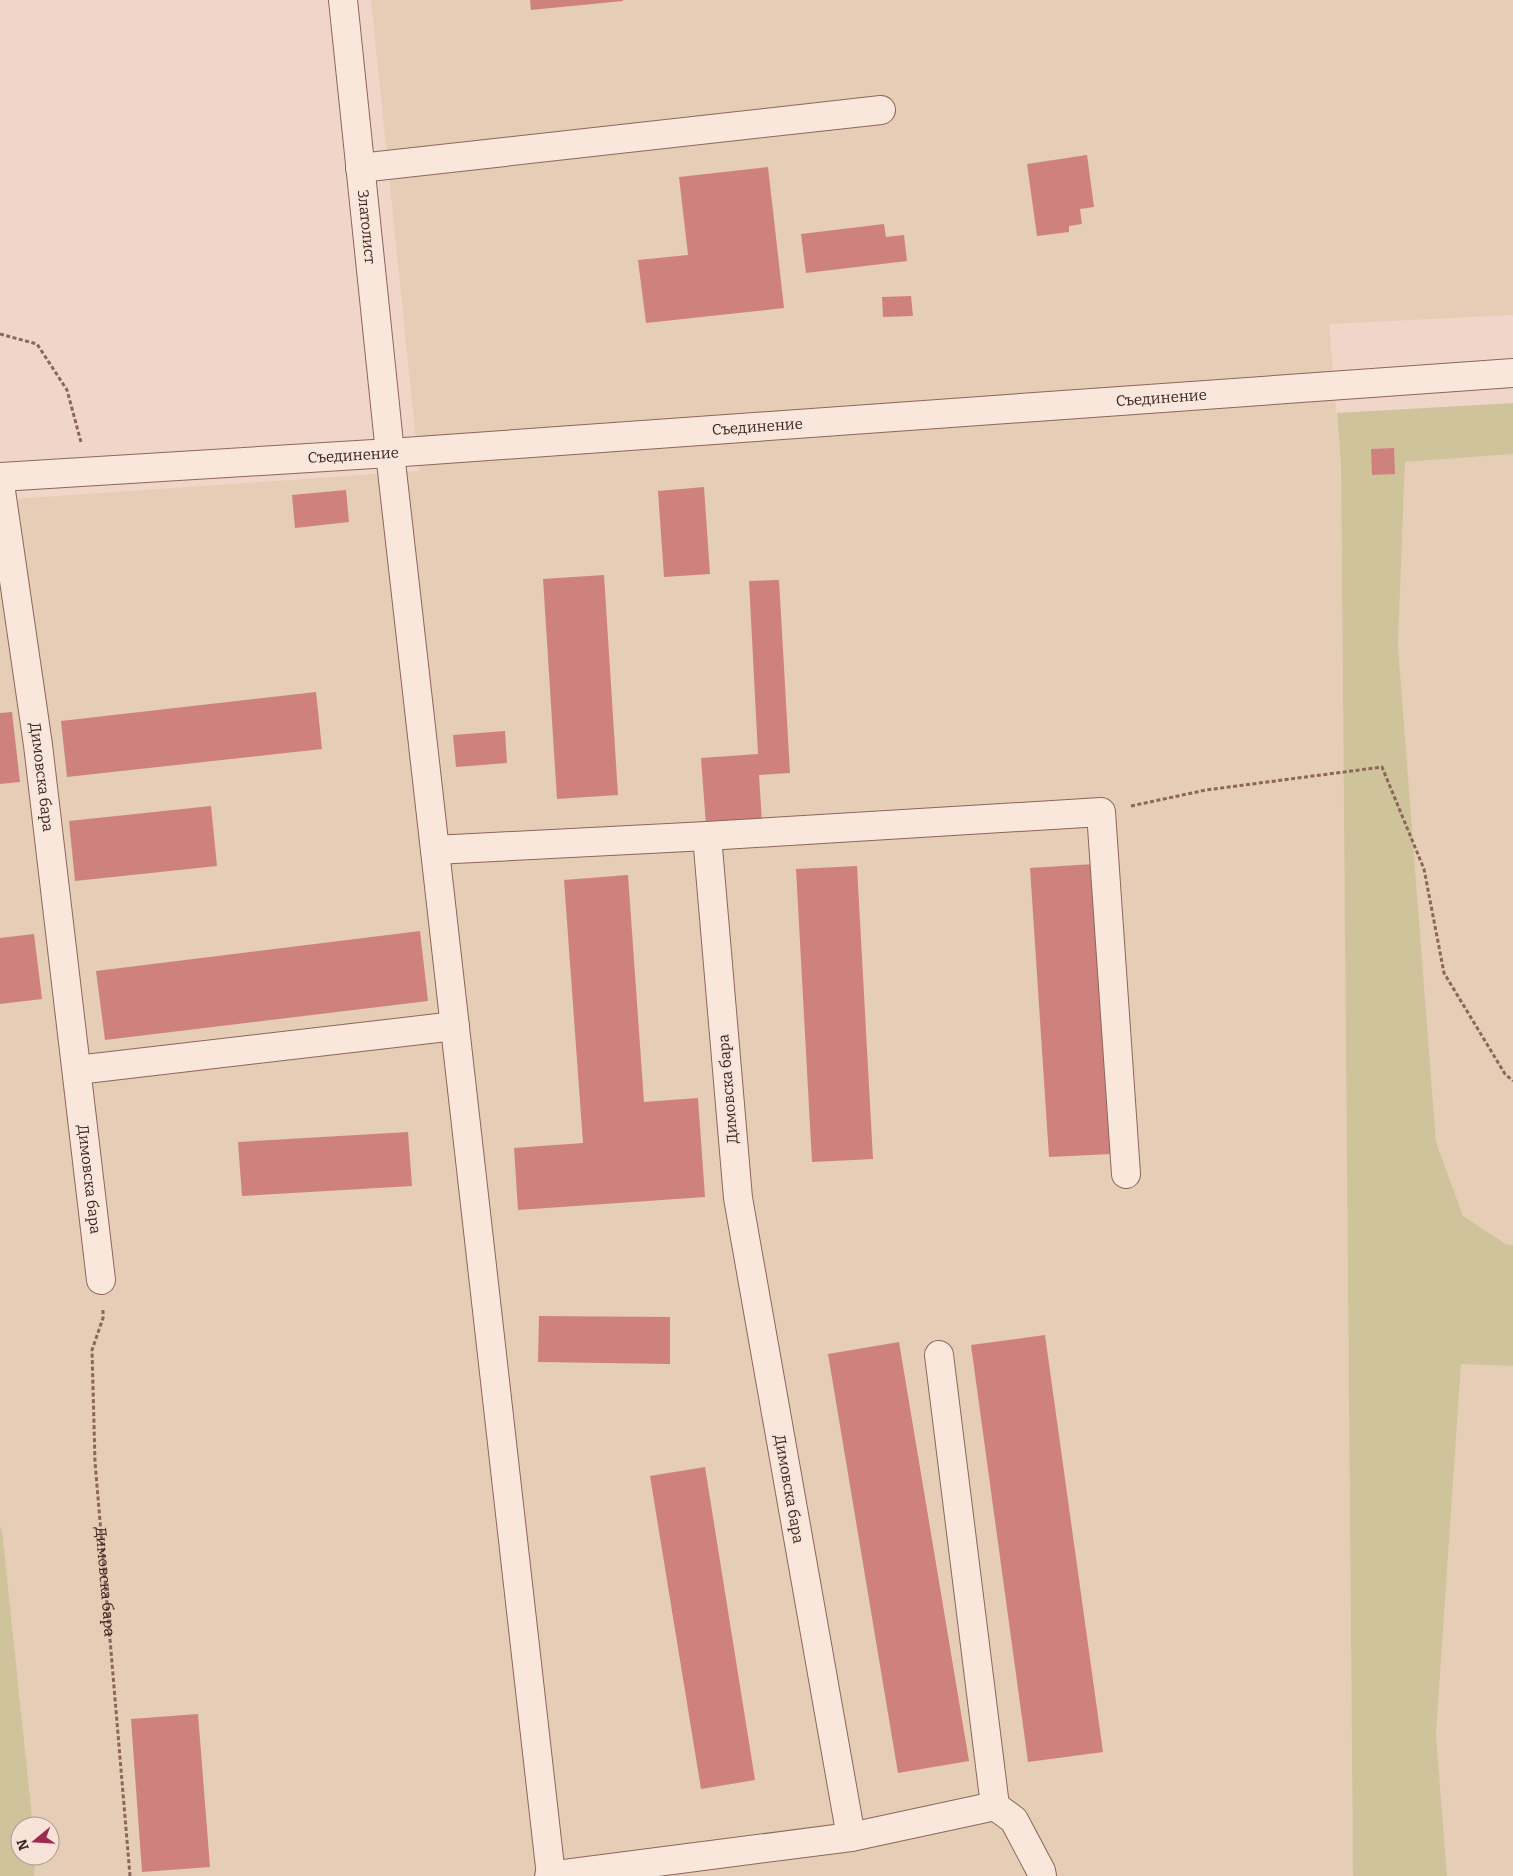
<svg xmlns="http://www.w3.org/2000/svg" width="1513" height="1876" font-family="Bitter,serif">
<rect width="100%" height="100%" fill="#f0d6c8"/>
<path fill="#e6cdb5" d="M371,0H1513V315L1329,324L1341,466L1353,1876H34L36,1856H50V1826H33L2,1530L0,1526V500L419,471Z
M1513,454V1245L1506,1244L1463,1216L1436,1142L1398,645L1405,462Z
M1461,1363L1513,1366V1876H1447L1436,1734Z"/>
<path fill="#cfc39b" d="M1513,403V454L1405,462L1398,645L1436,1142L1463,1216L1506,1244L1513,1245V1366L1461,1364L1436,1734L1447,1876H1353L1341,466L1337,413Z
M0,1526L2,1530L33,1826H20V1856H36L34,1876H0Z"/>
<path fill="#cf827d" d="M530,0H623V1L531,10Z
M1087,155L1094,207L1080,209L1082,224L1069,226V232L1037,236L1027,164Z
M768,167L784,308L646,323L638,260L688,255L679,177Z
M884,224L886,237L904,235L907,261L806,273L801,234Z
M911,296L913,316L883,317L882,297Z
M1394,448L1395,474L1372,475L1371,449Z
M704,487L710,574L664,577L658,491Z
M346,490L349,522L295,528L292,495Z
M604,575L618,795L557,799L543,579Z
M779,580L790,773L759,775L762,822L706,826L701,758L758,754L749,581Z
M316,692L322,749L67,777L61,721Z
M12,712L20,782L0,784V713Z
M505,731L507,763L456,767L453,735Z
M211,806L217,866L75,881L69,821Z
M1094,864L1112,1154L1049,1157L1030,868Z
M857,866L873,1159L812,1162L796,869Z
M628,875L644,1102L698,1098L705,1197L518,1210L514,1148L583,1143L564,880Z
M420,931L428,1001L105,1040L96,971Z
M34,934L42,999L0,1004V938Z
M408,1132L412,1186L242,1196L238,1142Z
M539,1316L670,1317V1364L538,1362Z
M1045,1335L1103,1752L1028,1762L971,1345Z
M899,1342L969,1761L898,1773L828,1354Z
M705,1467L755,1780L701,1789L650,1476Z
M198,1714L210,1867L142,1872L131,1719Z"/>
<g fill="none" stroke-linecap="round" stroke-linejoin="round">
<g stroke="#8d655c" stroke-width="30">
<g id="minor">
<path id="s2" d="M343,0L390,453L551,1876"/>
<path d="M360,168L881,110"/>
<path id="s3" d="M0,477L390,453L1513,373"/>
<path id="s4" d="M0,484L38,745L101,1280"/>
<path d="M435,850L707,836L1101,812L1126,1174"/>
<path d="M77,1070L455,1026"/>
<path d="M995,1806L1014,1820L1041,1871L1042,1876"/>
<path d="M851,1837L995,1806L939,1355"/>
<path d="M549,1876L851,1837L738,1198L707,836"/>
</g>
</g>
<g stroke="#8d655c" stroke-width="3" stroke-dasharray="4 2.5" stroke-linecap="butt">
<path d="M0,334L37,344L67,390L81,442"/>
<path d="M1131,806L1206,790L1382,767L1424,869L1444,973L1505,1074L1513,1081"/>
<path id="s1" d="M103,1310V1318L92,1350L95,1462L130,1876"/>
</g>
<use href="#minor" stroke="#fae7dc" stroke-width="28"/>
</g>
<g text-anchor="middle" stroke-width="4.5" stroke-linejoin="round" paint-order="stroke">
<g font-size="15" fill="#3d2420" stroke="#f7e3d8">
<text dy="5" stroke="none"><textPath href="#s2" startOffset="228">Златолист</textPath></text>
<text dy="5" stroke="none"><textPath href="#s3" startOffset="1164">Съединение</textPath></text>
<text dy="5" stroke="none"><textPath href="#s3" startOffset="759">Съединение</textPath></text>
<text dy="5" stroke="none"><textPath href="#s3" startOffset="354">Съединение</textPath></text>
<text dy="5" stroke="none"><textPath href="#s4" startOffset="296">Димовска бара</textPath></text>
<text transform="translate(728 1089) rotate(-95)" y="5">Димовска бара</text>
<text dy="5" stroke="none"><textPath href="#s4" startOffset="701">Димовска бара</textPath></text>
<text transform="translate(789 1489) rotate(80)" y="5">Димовска бара</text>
<text dy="5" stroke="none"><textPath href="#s1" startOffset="274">Димовска бара</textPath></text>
</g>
</g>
<g transform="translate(35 1841) rotate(252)"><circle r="24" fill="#f7e3d8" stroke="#ad978e"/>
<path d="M0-4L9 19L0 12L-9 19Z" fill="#9e2a53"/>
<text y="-8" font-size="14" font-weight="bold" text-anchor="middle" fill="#3d2420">N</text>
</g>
</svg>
